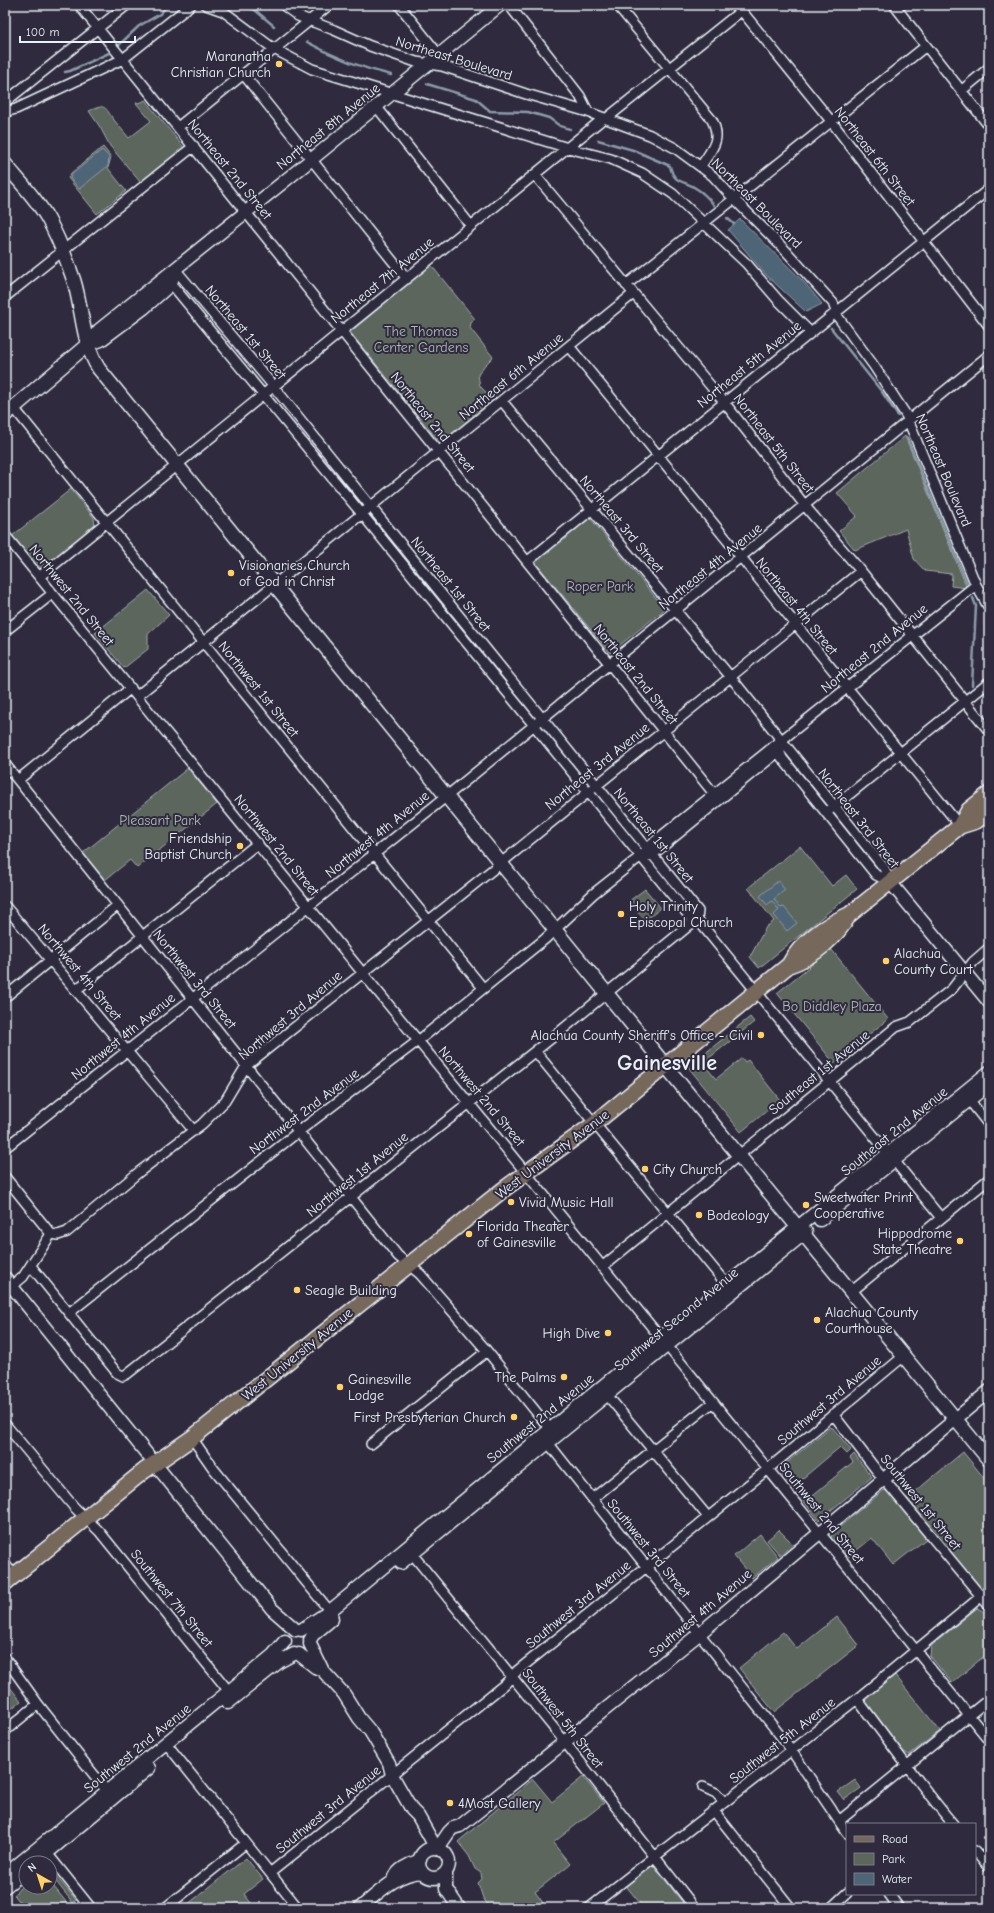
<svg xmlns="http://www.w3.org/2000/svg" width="994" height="1913" font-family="'Comic Neue',sans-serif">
<rect width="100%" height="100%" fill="#2f2a3d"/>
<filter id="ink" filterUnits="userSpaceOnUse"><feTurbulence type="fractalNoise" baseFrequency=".025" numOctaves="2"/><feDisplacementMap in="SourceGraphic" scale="8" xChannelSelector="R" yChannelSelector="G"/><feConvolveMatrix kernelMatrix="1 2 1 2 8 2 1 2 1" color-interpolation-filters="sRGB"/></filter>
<g filter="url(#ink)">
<path fill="#5c665b" stroke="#a2acaa" d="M145,100L185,149L141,183L110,146L100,127L89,111C107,103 104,107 114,120C119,126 124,132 129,138L151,121L136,103L142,102Z
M103,147L111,157L108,168L126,191L97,214L68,178L71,173Z
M431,265L475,319L471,323L470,328L493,357L484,366L478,375L480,386L493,400L440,443L350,332Z
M905,436L967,588L951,586L952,574L925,571L914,559L906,529L855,550L839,531L857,516L837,493Z
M71,489L94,518L95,526L42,569H39L12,536Z
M590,518L665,609L610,653L535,562Z
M148,590L169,615L148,634V649L124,668L95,633Z
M188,768L217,804L137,868L130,860L105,880L83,853Z
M800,846L832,886L846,875L857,889L759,968L750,957L766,927L774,921L748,888Z
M645,889L661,908L645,921L629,901Z
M831,949L888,1019L834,1063L777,993Z
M750,1017L754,1022L703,1063L716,1079L742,1058L745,1062L748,1060L780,1100L741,1132L688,1067Z
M830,1427L833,1428L851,1450L847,1454L840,1447L796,1484L808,1499L853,1462L850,1458L854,1454L872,1477L819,1520L778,1470Z
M963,1452L989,1484V1582L979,1590L905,1500Z
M884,1490L888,1492L926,1539L893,1565L872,1538L847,1558L831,1538L833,1532Z
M779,1530L793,1544L780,1555L767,1540Z
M760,1534L778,1557L752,1578L734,1556Z
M977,1608C993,1615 989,1624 989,1640L985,1643L989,1648V1652L952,1683L930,1656L931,1646Z
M837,1617L859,1645L774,1712L739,1668L783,1632L797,1649Z
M895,1675L940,1731L909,1755L903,1751L865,1700V1698Z
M5,1681L21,1701L5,1714Z
M583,1777L604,1803L553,1843L570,1864L535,1892L547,1908H490L483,1898L478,1883L482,1879L481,1873L475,1869L469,1856L458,1842L460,1840L533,1779L552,1802Z
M855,1780L861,1788L844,1800L838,1792Z
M246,1858L263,1879L244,1894L255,1908H241L237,1902L230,1908H183Z
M651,1866H654L684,1904L681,1908H644L626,1886Z
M51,1870L76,1900L73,1903L50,1874Z
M26,1881V1887H50V1882L71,1908H25L14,1895Z"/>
<path fill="#4d6577" stroke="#8b9dab" d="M102,150L109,157L108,166L79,189L70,178L72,174Z
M740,219L805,283L822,304L806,312L766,275L728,230Z
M778,881L785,890L774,899L781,908L784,907L797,923L787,931L774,915L779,910L772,901L767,905L760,896Z"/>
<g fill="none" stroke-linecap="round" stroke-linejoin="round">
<path stroke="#8b9dab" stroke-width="2.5" d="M244,5L255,10L274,26
M307,42C334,57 361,68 391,75
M119,45L139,26L160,14L168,5
M65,72L70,71L109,53
M427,84L476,99L490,111L528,112L549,118L560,126L570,129
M598,140L633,150L670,166C674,185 685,180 697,189C704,193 709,199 714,205
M727,218L734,224
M831,328L882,392L898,416
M907,438L967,583
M972,685L976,606L973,598"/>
<g stroke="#e8f1f8" stroke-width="12">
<path id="minor" d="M79,5L719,800
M206,5L223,11L274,49L312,69L568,148L611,159L642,173L673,194L747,264L778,300L810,332
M283,5L298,16L334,30L370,46L416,62L442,66L526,94L588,112L650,135L675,148L713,176L733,198L786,251L833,303L838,317L874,366L906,415L976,585L989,608
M399,5L439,55
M509,5L580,96L588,112
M617,5L712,120C722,140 712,149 701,166
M737,5L831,121L989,326
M894,5L989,126
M244,75L407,279
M961,91L989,68
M5,102L127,5
M376,106L471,226
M5,112L16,109L123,59L191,5
M607,118L741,11
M178,127L329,5
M535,175L724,402L810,512L861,571L989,731
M175,269L270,382L698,911L697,919
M168,280L362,514L690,917L697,919L941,1218
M626,285L926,46
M5,297L194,146
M569,346L960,826
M502,401L734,681L884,868L890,882
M14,408L483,988
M5,535L989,1740
M528,561L989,189
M39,577L604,118
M5,631L52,594
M137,696L633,294
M780,744V753L782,758L876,875L890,882
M5,764L398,1256L420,1274L487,1351L554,1434
M18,780L131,688
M826,813L989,682
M646,856L652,855L773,756L784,743
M5,906L194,1131
M76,990L258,843
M5,997L118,905
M535,1051L727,1285
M966,1096L989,1125
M5,1148L447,796L989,355
M5,1177L51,1234
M51,1234L58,1235L67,1232L139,1172L202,1124L225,1101L246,1066L501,863L861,571
M31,1266L117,1373L123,1376L127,1374L563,1029L697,919
M602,1267L896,1027L910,1022L952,989L973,962L989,948
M5,1292L23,1277L51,1234
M851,1292L989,1179
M69,1313L298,1132L423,1037L545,939L593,894L641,856L654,842L976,585
M603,1390L708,1517
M833,1414L877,1471L989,1606
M5,1424L74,1507L99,1531L232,1695
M192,1438L213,1468L333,1615
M545,1439L787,1744L847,1833
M371,1444L487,1351
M592,1499L713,1402
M409,1550L557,1732L695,1908
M5,1564L14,1576
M5,1658L38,1704L110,1795
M857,1699C889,1741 919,1784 953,1824
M5,1731L38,1704
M166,1743L298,1908
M703,1787L716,1793L724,1802
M714,1811L791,1908
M839,1821L989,1699
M43,1848L91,1908
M975,1851L989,1868
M270,1873L505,1684L517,1671L768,1469L904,1356
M889,1894L899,1908
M165,1908L246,1843
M589,1908L857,1699L989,1590
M831,1908L847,1893"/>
</g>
<g stroke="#e8f1f8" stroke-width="15">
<path id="tertiary" d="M87,345L99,330L312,159L500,5
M87,345L101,340L144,308L171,284L175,269
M890,882L989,1002
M820,1220L989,1084
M5,1278L272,1609L296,1630
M401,1563L806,1232
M301,1630L330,1611L661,1338L989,1072
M310,1640L313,1635L332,1619
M310,1644L322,1669
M299,1654L315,1667L322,1670L344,1694L359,1718L370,1731L389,1763L392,1775L412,1810L418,1816L436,1848
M228,1703L279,1662L294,1654
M419 1863a15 15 0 1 1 30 0a15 15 0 1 1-30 0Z
M438,1848L449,1832L453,1828L460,1826L699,1634L989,1391
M35,1863L149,1768
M446,1874V1889L459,1908
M5,1875L273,1655L285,1641
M395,1877C399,1868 411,1864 420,1860
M5,1887L26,1870
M360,1908C378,1893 397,1873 422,1872"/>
</g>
<g stroke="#e8f1f8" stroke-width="16">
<path id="secondary" d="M5,164C19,181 37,199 48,219C59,239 67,260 74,281C83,311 82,343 99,369L695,1102L989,1460
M5,415L87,345"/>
</g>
<g stroke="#e8f1f8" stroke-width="18">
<path id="primary" d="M960,826L976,821L989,811
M789,965C801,942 826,925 849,915L960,826L969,810L989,794
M5,1583L144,1471L192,1438L504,1189L594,1124L789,965C814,957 836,937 849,915"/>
</g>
<use href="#minor" stroke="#2f2a3d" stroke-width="9"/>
<use href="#tertiary" stroke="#2f2a3d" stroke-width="12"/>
<use href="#secondary" stroke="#2f2a3d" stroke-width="13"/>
<use href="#primary" stroke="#76695c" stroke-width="15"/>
</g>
</g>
<g fill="#ffd166" stroke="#2f2a3d" stroke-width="1.5">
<circle cx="279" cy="64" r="4"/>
<circle cx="231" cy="573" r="4"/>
<circle cx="240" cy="846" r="4"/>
<circle cx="621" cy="914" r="4"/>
<circle cx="886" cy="961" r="4"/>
<circle cx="761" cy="1035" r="4"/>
<circle cx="645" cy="1169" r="4"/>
<circle cx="511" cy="1202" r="4"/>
<circle cx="806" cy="1205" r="4"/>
<circle cx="699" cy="1215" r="4"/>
<circle cx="469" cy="1234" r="4"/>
<circle cx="960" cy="1241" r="4"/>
<circle cx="297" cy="1290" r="4"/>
<circle cx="817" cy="1320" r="4"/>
<circle cx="608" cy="1333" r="4"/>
<circle cx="564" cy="1377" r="4"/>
<circle cx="340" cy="1387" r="4"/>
<circle cx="514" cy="1417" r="4"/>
<circle cx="450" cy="1803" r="4"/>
</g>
<g text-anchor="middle" stroke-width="4" stroke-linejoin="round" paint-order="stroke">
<g font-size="14" fill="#e8f1f8" stroke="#2f2a3d" text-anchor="start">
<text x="271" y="61" text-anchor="end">Maranatha<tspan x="271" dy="16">Christian Church</tspan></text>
<text x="239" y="570">Visionaries Church<tspan x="239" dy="16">of God in Christ</tspan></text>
<text x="232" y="843" text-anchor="end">Friendship<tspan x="232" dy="16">Baptist Church</tspan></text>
<text x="629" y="911">Holy Trinity<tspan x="629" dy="16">Episcopal Church</tspan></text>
<text x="894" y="958">Alachua<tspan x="894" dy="16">County Court</tspan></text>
<text x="753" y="1040" text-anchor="end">Alachua County Sheriff's Office - Civil</text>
<text x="653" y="1174">City Church</text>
<text x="814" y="1202">Sweetwater Print<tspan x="814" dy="16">Cooperative</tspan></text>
<text x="519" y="1207">Vivid Music Hall</text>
<text x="707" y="1220">Bodeology</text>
<text x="477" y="1231">Florida Theater<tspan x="477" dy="16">of Gainesville</tspan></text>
<text x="952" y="1238" text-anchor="end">Hippodrome<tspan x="952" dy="16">State Theatre</tspan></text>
<text x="305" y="1295">Seagle Building</text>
<text x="825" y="1317">Alachua County<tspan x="825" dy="16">Courthouse</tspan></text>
<text x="600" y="1338" text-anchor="end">High Dive</text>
<text x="556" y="1382" text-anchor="end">The Palms</text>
<text x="348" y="1384">Gainesville<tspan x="348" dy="16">Lodge</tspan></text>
<text x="506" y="1422" text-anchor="end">First Presbyterian Church</text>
<text x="458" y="1808">4Most Gallery</text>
</g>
<g font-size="14" fill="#e8f1f8" stroke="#2f2a3d">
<text transform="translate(454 58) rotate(17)" y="5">Northeast Boulevard</text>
<text transform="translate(328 126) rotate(-39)" y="5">Northeast 8th Avenue</text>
<text transform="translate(875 156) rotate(52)" y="5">Northeast 6th Street</text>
<text transform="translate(230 169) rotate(51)" y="5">Northeast 2nd Street</text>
<text transform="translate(757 203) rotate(45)" y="5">Northeast Boulevard</text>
<text transform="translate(382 280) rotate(-39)" y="5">Northeast 7th Avenue</text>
<text transform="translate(246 332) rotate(50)" y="5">Northeast 1st Street</text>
<text transform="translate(749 364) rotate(-39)" y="5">Northeast 5th Avenue</text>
<text transform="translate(511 376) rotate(-39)" y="5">Northeast 6th Avenue</text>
<text transform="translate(433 422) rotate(51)" y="5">Northeast 2nd Street</text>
<text transform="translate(774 443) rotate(52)" y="5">Northeast 5th Street</text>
<text transform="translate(944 470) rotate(67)" y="5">Northeast Boulevard</text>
<text transform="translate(622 524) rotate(50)" y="5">Northeast 3rd Street</text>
<text transform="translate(710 566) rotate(-39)" y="5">Northeast 4th Avenue</text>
<text transform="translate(451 584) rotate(51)" y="5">Northeast 1st Street</text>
<text transform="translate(72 595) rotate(51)" y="5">Northwest 2nd Street</text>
<text transform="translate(797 606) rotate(51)" y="5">Northeast 4th Street</text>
<text transform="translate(874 648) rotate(-39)" y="5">Northeast 2nd Avenue</text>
<text transform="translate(636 674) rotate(51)" y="5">Northeast 2nd Street</text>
<text transform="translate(259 689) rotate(51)" y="5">Northwest 1st Street</text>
<text transform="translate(597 766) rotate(-39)" y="5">Northeast 3rd Avenue</text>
<text transform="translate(859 818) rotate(52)" y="5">Northeast 3rd Street</text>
<text transform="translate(377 834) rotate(-39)" y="5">Northwest 4th Avenue</text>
<text transform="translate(654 835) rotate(51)" y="5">Northeast 1st Street</text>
<text transform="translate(277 845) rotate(51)" y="5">Northwest 2nd Street</text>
<text transform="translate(80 972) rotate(50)" y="5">Northwest 4th Street</text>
<text transform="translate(195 979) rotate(51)" y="5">Northwest 3rd Street</text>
<text transform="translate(290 1015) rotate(-40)" y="5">Northwest 3rd Avenue</text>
<text transform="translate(123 1036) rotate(-39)" y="5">Northwest 4th Avenue</text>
<text transform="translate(819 1072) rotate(-39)" y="5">Southeast 1st Avenue</text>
<text transform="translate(482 1096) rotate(50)" y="5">Northwest 2nd Street</text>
<text transform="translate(304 1111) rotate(-37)" y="5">Northwest 2nd Avenue</text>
<text transform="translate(894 1131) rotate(-39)" y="5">Southeast 2nd Avenue</text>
<text transform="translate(552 1154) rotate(-37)" y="5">West University Avenue</text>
<text transform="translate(357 1174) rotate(-39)" y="5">Northwest 1st Avenue</text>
<text transform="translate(676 1319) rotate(-39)" y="5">Southwest Second Avenue</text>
<text transform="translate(297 1354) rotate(-39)" y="5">West University Avenue</text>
<text transform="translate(829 1400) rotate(-40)" y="5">Southwest 3rd Avenue</text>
<text transform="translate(540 1418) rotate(-39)" y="5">Southwest 2nd Avenue</text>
<text transform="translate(921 1502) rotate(51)" y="5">Southwest 1st Street</text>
<text transform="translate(822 1513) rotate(51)" y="5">Southwest 2nd Street</text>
<text transform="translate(649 1548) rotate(51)" y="5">Southwest 3rd Street</text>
<text transform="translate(172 1598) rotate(51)" y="5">Southwest 7th Street</text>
<text transform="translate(578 1604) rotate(-39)" y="5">Southwest 3rd Avenue</text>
<text transform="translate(700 1613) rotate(-40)" y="5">Southwest 4th Avenue</text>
<text transform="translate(563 1718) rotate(52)" y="5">Southwest 5th Street</text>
<text transform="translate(782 1740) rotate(-38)" y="5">Southwest 5th Avenue</text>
<text transform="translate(137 1748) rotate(-39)" y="5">Southwest 2nd Avenue</text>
<text transform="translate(328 1809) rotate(-39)" y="5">Southwest 3rd Avenue</text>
</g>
<g font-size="14" fill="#b0b9b9" stroke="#2f2a3d">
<text x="421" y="336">The Thomas<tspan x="421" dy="16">Center Gardens</tspan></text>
<text x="600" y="591">Roper Park</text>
<text x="160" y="825">Pleasant Park</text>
<text x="832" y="1011">Bo Diddley Plaza</text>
</g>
<g font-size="22" font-weight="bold" fill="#e8f1f8" stroke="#2f2a3d">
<text x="667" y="1070">Gainesville</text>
</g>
</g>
<rect width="994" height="1913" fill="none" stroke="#2f2a3d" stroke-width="20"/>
<rect x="10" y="10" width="974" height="1893" fill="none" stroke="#e8f1f8" stroke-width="1.5" filter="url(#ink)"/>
<rect x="846" y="1823" width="130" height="72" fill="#2f2a3d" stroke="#797a88"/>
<rect x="854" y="1836" width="20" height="6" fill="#76695c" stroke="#797a88"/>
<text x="882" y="1843" font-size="12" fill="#e8f1f8">Road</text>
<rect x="854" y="1853" width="20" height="12" fill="#5c665b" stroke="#797a88"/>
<text x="882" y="1863" font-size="12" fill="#e8f1f8">Park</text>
<rect x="854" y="1873" width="20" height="12" fill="#4d6577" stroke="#797a88"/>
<text x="882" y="1883" font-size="12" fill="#e8f1f8">Water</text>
<g transform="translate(38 1875) rotate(321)"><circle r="19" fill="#2f2a3d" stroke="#797a88"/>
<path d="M0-3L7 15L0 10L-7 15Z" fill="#ffd166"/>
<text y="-6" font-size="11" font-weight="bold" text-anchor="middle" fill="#e8f1f8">N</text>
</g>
<path d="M20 36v6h115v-6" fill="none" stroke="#e8f1f8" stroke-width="2"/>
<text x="26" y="36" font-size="12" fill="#e8f1f8" stroke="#2f2a3d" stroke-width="3" paint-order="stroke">100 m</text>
</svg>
